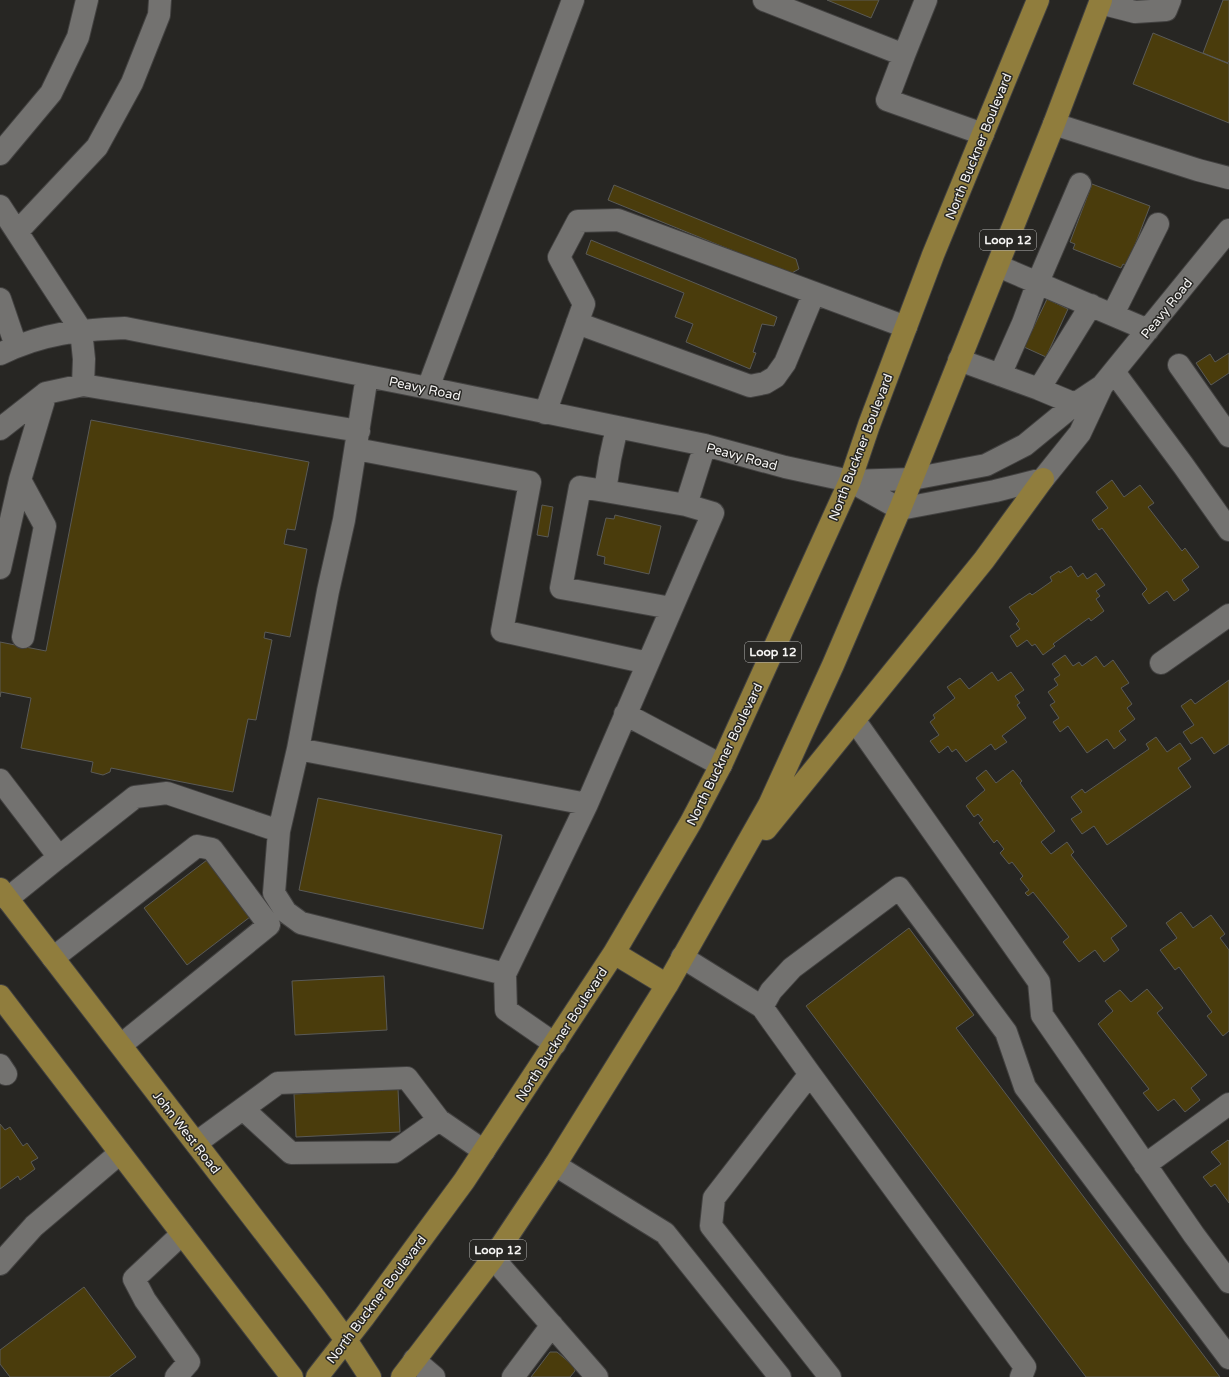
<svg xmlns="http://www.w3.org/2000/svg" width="1229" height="1377" font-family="'Varela Round',sans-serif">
<rect width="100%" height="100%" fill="#272623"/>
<path fill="#4a3c0c" stroke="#5a5a57" d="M827,0H879L871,18Z
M1223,0H1229V60L1228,63L1203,53Z
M1153,33L1229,64V123L1133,84Z
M1092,184L1150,206L1127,266L1123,264L1121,268L1073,249L1075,244L1070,242Z
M614,185L796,259L799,269L790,274L608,200Z
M591,240L777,317L774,326L762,324L753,352L756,353L750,369L686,342L693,324L675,317L684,293L586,254Z
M1047,299L1068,309L1046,357L1024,347Z
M1229,353V373L1211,385L1196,363L1210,354L1215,362Z
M91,420L309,462L295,530L287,529L284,544L307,549L290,637L265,632L264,638L272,640L256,720L248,719L233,792L111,768L110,772L103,775L91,772L93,762L21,748L31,698L1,692L0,697V642L46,651Z
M1112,480L1124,497L1140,485L1154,503L1148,507L1182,551L1185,548L1199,567L1182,580L1189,590L1174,601L1167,591L1149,604L1142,594L1147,589L1102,528L1099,530L1092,520L1108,508L1096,492Z
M542,505L553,507L548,537L537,535Z
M615,515L661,526L649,574L604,564L605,557L597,555L606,518L614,519Z
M1071,566L1078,577L1083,573L1087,579L1096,573L1105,585L1096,591L1100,596L1096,599L1104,611L1091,621L1089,618L1053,644L1055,646L1043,655L1035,644L1032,646L1027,640L1017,647L1010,636L1020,629L1016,624L1019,621L1009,607L1030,593L1032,595L1052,581L1050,577L1059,571L1060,573Z
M1065,655L1073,666L1079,662L1082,666L1096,656L1104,667L1113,660L1129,683L1121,688L1132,704L1127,708L1135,719L1119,731L1126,740L1114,749L1107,739L1087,753L1068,726L1060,732L1053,722L1059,718L1050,705L1055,702L1048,692L1058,685L1054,679L1060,675L1052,664Z
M992,672L998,681L1011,672L1024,690L1015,696L1020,703L1017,705L1026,718L1002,736L1007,742L995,750L991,744L966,762L956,749L952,752L948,746L939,753L930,741L939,735L930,722L935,718L933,715L955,698L947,687L960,678L969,689Z
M1229,680V744L1214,754L1202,737L1191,744L1183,732L1194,725L1181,706L1191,699L1195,704Z
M1156,737L1167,752L1180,743L1191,759L1178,768L1191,787L1107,845L1094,826L1082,834L1071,819L1082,812L1071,797L1082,789L1085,793L1149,749L1146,744Z
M986,770L996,783L1013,770L1022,781L1020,783L1055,831L1041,842L1051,854L1067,842L1074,852L1071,855L1127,926L1111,938L1119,950L1104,962L1095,950L1079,962L1063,942L1069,937L1033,892L1028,896L1025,893L1029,890L1020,879L1023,876L1012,862L1009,864L1000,853L1004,849L997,840L994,843L979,823L983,820L978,814L974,817L966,806L985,790L976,778Z
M318,798L502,835L483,929L299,890Z
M207,860L250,904L243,909L250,917L187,965L144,908Z
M1181,912L1193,928L1211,915L1225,934L1220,938L1229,950V1031L1223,1036L1207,1016L1212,1012L1179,967L1175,970L1160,950L1177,938L1166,923Z
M909,928L974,1015L956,1028L1220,1377H1086L806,1006Z
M384,976L387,1030L295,1035L292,981Z
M1147,989L1163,1008L1157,1013L1207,1075L1191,1088L1200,1100L1185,1112L1174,1099L1158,1111L1143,1093L1149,1089L1098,1024L1113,1011L1105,1001L1120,990L1131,1002Z
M398,1089L400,1132L296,1137L294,1094Z
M0,1124L5,1130L10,1127L23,1146L27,1143L38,1158L31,1162L35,1169L20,1180L18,1176L0,1189Z
M1228,1140L1229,1141V1203L1215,1184L1211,1187L1203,1177L1221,1164L1211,1152Z
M84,1287L136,1357L109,1377H10L0,1364V1350Z
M550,1352H557L575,1367V1371L570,1377H531Z"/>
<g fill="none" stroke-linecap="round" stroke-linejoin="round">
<g stroke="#424140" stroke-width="24">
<path id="minor" d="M764,0L904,55L887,100L983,134
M1100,3L1135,12L1166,10L1170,0
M904,55L926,0
M1054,124L1198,170L1229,178
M0,154L51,93L78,37L87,0
M0,206L81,330L84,359L83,385
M17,232L97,147L132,83L159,15L160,0
M998,266L1148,330
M0,299L16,346
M1113,314L1158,224
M577,323L750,386L765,383L775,377L785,363L814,293
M0,354C43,333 78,330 125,328L428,388L705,445L785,467L850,481L912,479L986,465L1025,445L1075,404L1102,386
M959,360L1039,389L1091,305
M1179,365L1229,436
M1114,372L1183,465L1229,530
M1000,375L1023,323L1038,282L1080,184
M428,388L573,0
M1039,389L1075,404
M545,413L584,304L559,257L578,221L618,220L906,327
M617,427L610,459L605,491L580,487L561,588L671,608
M0,429L46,393
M356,449L530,482L502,631L648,663
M20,480L45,526L23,637
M850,481L900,509L995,491L1043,479L1080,433L1102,386L1229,230
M605,491L686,505
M0,568L20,480L46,393L83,385L359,431
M1161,663L1229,615
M625,714L721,765
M855,721L1039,982L1042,1015L1194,1235L1229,1282
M298,749L328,591L344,520L367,376
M0,780L59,857L135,797L167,793L279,831L298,749L587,804L713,513L686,505L705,445
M279,831L274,893L286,912L301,923L505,974L587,804
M7,899L59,857
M682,957L762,1007L810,1074L1025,1367L1021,1377
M53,958L197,846L212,849L269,925L121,1045
M505,974L506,1010L555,1044
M762,1007L771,991L792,968L899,888L1006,1032L1025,1087L1229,1358
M0,1065L6,1074
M810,1074L714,1198L711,1226L830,1377
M243,1109L291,1153L394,1152L439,1120
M196,1143L278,1083L407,1078L439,1120L484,1151
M555,1165L665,1233L780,1377
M1145,1165L1229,1104
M493,1258L597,1377
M0,1264L34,1226L120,1153
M414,1360L434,1377
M176,1377L189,1362L145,1300L134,1279L182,1234
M513,1377L552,1325"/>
</g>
<g stroke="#424140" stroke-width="24">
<path id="major" d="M766,829L984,560L1043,479
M0,889L315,1298L346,1340L370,1377
M614,953L667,985
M0,996L292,1377
M317,1377L364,1317L464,1181L614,953L691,822L721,765L850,481L869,425L933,255L1038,0
M402,1377L493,1258L555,1165L667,985L769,805L833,665L900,509L1054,124L1101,0"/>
</g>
<use href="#minor" stroke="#737270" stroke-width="22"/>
<use href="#major" stroke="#907d3d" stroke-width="22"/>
</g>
<g text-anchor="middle" stroke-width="3" stroke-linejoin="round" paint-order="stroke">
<g fill="#272623" stroke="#b7b6b5" stroke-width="1">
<rect x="980" y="230" width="56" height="20" rx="3"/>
<rect x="745" y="642" width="56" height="20" rx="3"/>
<rect x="470" y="1240" width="56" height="20" rx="3"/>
</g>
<g font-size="12" font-weight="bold" fill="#f5f4f3">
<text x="1008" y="244">Loop 12</text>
<text x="773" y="656">Loop 12</text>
<text x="498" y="1254">Loop 12</text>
</g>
<g font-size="13" fill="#f5f4f3" stroke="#272623">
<text transform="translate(978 146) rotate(-68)" y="5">North Buckner Boulevard</text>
<text transform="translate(1166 308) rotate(-51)" y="5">Peavy Road</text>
<text transform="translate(425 388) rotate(12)" y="5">Peavy Road</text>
<text transform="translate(860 447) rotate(-69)" y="5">North Buckner Boulevard</text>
<text transform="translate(742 456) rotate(15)" y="5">Peavy Road</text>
<text transform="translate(724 754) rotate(-64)" y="5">North Buckner Boulevard</text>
<text transform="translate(561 1034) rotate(-57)" y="5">North Buckner Boulevard</text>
<text transform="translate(187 1132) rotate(52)" y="5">John West Road</text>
<text transform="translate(376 1299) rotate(-53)" y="5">North Buckner Boulevard</text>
</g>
</g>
</svg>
